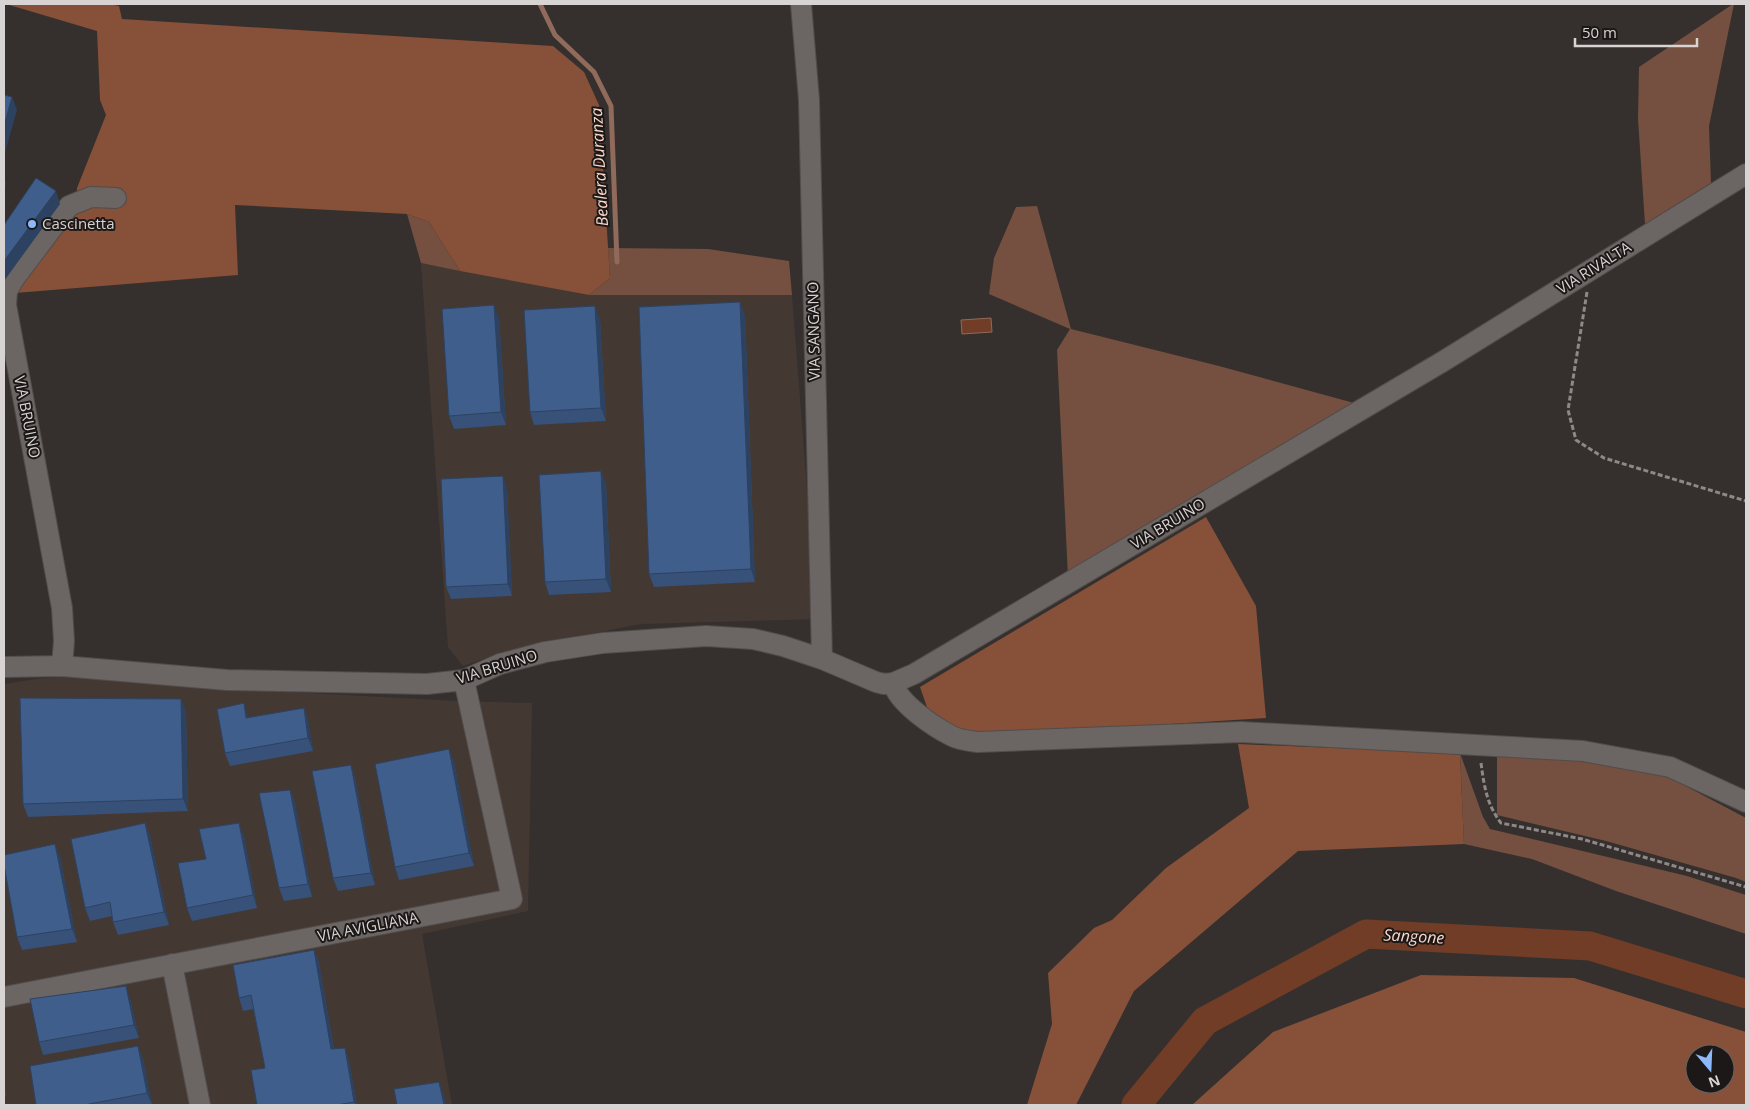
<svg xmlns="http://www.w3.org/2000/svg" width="1750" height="1109" font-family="'Open Sans',sans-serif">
<rect width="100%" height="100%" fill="#35302e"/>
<path fill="#443833" d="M421,263L589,295H792L817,619L640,624L507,651L463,666L448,647Z
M76,676L199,687L455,701L532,703L528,911L422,934L452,1105H4V684L37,679Z"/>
<path fill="#754f3f" d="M1733,4H1734L1709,126L1711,183L1645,224L1638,119L1639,67Z
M1037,206L1071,329L1219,366L1354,403L1068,577L1057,350L1070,329L989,294L994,258L1016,207Z
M407,214L429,222L460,271L421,263Z
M608,248L708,249L789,261L792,295H589L610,278Z
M1460,753L1483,817L1490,829L1687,876L1746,895V934L1616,891L1532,859L1464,844Z
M1497,753L1596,761L1665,775L1746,818V882L1736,878L1606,841L1497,815Z"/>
<path fill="#865039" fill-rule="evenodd" d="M6,4H109L119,6L122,19L553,46L584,72L599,105L610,278L589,295L460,271L429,222L407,214L235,205L238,275L15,293L76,208L77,188L106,115L100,100L97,31Z
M1206,517L1256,606L1266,718L979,736L956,731L929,713L920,687Z
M1238,744L1460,753L1464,844L1298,851L1134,991L1076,1105H1027L1052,1024L1048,973L1094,928L1112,920L1166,868L1249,808Z
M1421,975L1574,978L1746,1032V1105H1192L1273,1032ZM1695,1054H1725V1084H1695Z"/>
<path fill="#713d27" stroke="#906a5b" d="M991,318L992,332L962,334L961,320Z"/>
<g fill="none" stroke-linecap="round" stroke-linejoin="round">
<path stroke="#906a5b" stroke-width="5" d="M540,4L555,35L594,72L611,106L617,262"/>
<path stroke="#713d27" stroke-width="29" d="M1136,1105L1205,1021L1366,934L1590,946L1746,994"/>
<g stroke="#514d4b" stroke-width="22">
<path id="minor" d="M801,4L809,100L822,659
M62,666L64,641L62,608L6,305L7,291L14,279L69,206L91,197L116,198
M4,667L62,666L227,680L427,684L464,680L500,664L545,652L603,643L706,636L753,639L783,646L822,659L876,682L884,684L893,683C898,703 934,727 952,736C959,740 970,741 978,742L1241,732L1583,751L1670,767L1746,802
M893,683L914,674L1442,362L1746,174
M172,964L200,1105
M4,997L512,899L464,680"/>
</g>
<path stroke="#8e8988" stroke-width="3" stroke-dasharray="5 2.5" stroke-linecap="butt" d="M1587,292L1568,410L1576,440L1604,458L1746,501
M1481,763C1484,786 1487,805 1501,823L1582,839L1746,887"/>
<use href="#minor" stroke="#6b6563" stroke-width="20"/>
</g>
<path fill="#375178" d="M745,315L755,582L654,587L649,574Z
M499,318L506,425L454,429L449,416Z
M600,319L606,421L534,425L530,412Z
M606,484L611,592L549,595L545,582Z
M507,489L512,596L451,599L446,587Z
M181,699L186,712L188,811L28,817L23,804Z
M304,708L308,721L313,751L230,766L225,753L249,717Z
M454,762L474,866L399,880L395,867Z
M351,765L355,778L375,885L338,891L333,878Z
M290,790L295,803L312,897L284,901L279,888Z
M145,823L150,836L169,925L118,935L113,922L112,916L90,921L85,908Z
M244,836L257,908L192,921L187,908L206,859Z
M60,857L77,942L22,950L17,937Z
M314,950L319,963L334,1049L349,1061L357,1105H257L265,1068L253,1009L243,1011L239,998Z
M130,999L139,1038L43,1055L39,1042Z
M143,1059L152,1105H36Z
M4,1081L6,1095L4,1096Z"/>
<path fill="#2d4261" d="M12,97L17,110L4,156V126Z
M4,179L6,184L4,188Z
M56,191L60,204L4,281V261Z
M740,302L745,315L755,582L751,569Z
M494,305L499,318L506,425L501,412Z
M595,306L600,319L606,421L601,408Z
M601,471L606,484L611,592L606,579Z
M503,476L507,489L512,596L508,584Z
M181,699L186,712L188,811L183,799Z
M244,703L248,716L250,731L246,718Z
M304,708L308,721L313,751L308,738Z
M449,749L454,762L474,866L469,853Z
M351,765L355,778L375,885L371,873Z
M290,790L295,803L312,897L308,884Z
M145,823L150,836L169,925L164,912Z
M239,823L244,836L257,908L253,895Z
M55,844L60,857L77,942L72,929Z
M314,950L319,963L336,1062L331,1049Z
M126,986L130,999L139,1038L134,1025Z
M138,1046L143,1059L152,1105L147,1093Z
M345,1048L349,1061L357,1105H356L354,1102Z
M4,1081L6,1095L4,1088Z
M439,1082L444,1095L446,1105H444Z"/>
<path fill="#405e8b" stroke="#2d4261" d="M4,95L12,97L4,126Z
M36,178L56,191L4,261V225Z
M740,302L751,569L649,574L639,307Z
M494,305L501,412L449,416L442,309Z
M595,306L601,408L530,412L524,310Z
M601,471L606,579L545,582L539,475Z
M503,476L508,584L446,587L441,479Z
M20,698L181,699L183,799L23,804Z
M244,703L246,718L304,708L308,738L225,753L217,709Z
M449,749L469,853L395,867L375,764Z
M351,765L371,873L333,878L312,771Z
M290,790L308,884L279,888L259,793Z
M145,823L164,912L113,922L110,902L85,908L71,839Z
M239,823L253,895L187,908L178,863L206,859L199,829Z
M55,844L72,929L17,937L4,865V855Z
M314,950L331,1049L345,1048L354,1102L336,1105H257L251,1070L265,1068L251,995L239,998L233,965Z
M126,986L134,1025L39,1042L30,999Z
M138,1046L147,1093L84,1105H36L30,1066Z
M439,1082L444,1105H397L394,1089Z"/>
<circle fill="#8cb9fc" stroke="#1b1817" stroke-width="2" cx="32" cy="224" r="5"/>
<g text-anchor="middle" stroke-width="4" stroke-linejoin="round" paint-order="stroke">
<g font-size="15" fill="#d8d4d3" stroke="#1b1817" text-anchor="start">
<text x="42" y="229">Cascinetta</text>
</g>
<g font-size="15" fill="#d8d4d3" stroke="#1b1817">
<text transform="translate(1594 268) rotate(-32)" y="5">VIA RIVALTA</text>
<text transform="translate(814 331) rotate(-91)" y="5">VIA SANGANO</text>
<text transform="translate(27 417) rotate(79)" y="5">VIA BRUINO</text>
<text transform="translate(1168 524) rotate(-31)" y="5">VIA BRUINO</text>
<text transform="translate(497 667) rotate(-17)" y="5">VIA BRUINO</text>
<text transform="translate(368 927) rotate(-11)" y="5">VIA AVIGLIANA</text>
</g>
<g font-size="16" font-style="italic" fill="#fcd8ca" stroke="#1b1817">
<text transform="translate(599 167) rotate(-93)" y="6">Bealera Duranza</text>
<text transform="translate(1414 936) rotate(3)" y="6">Sangone</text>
</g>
</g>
<rect width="1750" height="1109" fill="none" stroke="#d8d4d3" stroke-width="10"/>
<g transform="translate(1710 1069) rotate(161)"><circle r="24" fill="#1b1817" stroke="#676362"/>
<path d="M0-4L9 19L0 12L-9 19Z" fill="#8cb9fc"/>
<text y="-8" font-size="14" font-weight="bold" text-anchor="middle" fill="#d8d4d3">N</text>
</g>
<path d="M1575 38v8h122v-8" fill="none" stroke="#d8d4d3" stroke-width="2.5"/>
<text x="1582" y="38" font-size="15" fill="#d8d4d3" stroke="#1b1817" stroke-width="4" paint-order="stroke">50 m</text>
</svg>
